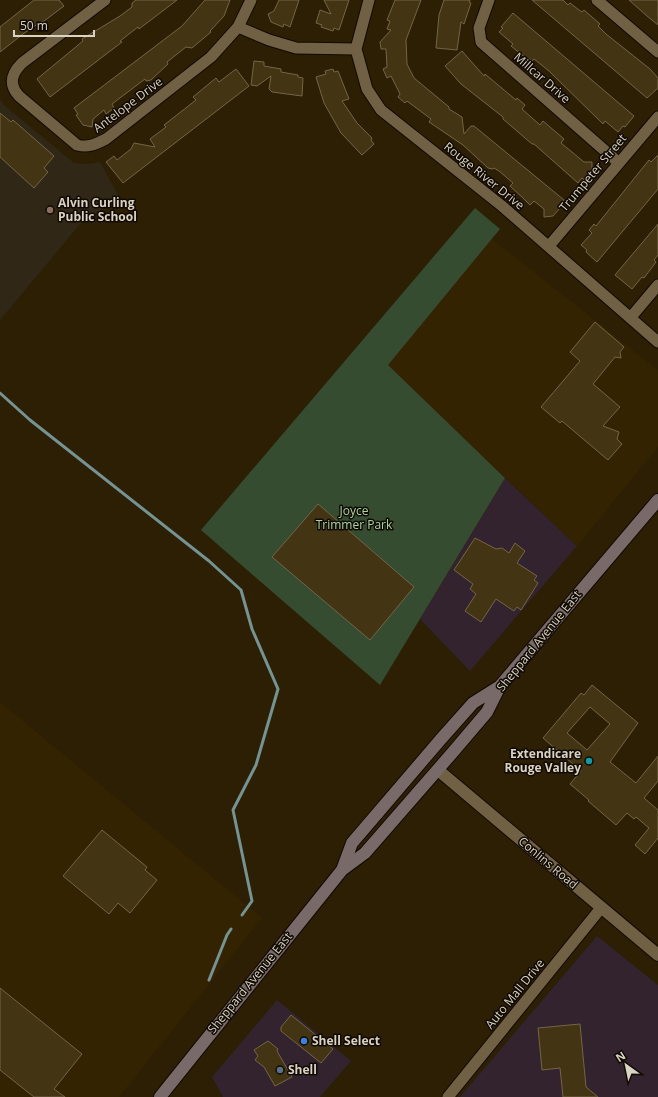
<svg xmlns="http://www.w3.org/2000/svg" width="658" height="1097" font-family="'Open Sans',sans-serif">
<rect width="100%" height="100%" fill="#2c1f03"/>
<path fill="#32232e" d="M505,478L577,546L470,671L420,619Z
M597,936L658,985V1097H460Z
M277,1000L351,1061L320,1097H223L212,1077Z"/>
<path fill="#342300" d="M492,239L658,370V447L577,546L387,365Z
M0,702L262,918L119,1097H0Z"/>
<path fill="#302717" d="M0,99L5,106L74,163L89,164L100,162L119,197L80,224L0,320Z"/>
<path fill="#364c31" d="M475,208L500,229L388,365L505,478L380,685L201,530Z"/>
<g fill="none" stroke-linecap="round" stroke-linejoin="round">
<path stroke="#749392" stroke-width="3" d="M0,393L30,420L209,561L241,590L252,629L278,689L256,765L233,810L252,901L242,915
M209,980L227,935L231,929"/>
</g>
<path fill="#433414" stroke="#746547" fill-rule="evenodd" d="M34,0H59L64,6L40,24L39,23L23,34L0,52V27Z
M136,0H177L139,29L138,27L120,41L122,42L50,97L37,79L83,41L82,39L120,16L132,7V3Z
M205,0H230L224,16L210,31L211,32L192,48L186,47L167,62L168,64L151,80L146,81L145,79L112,104L114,108L106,114L104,110L93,119L92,127L83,125L76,115L78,114L74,108L182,26Z
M279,0H299L290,27L284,24L283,27L271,22L268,14L274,11Z
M324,0H349L339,30L334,28L333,31L321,27L322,25L316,23L320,10L331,14Z
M395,0H421L406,40L407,64L414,78L449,107V109L462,117L464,134L471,126H474L564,200L559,205L561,207L553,216L544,217V209L534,201L530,205L523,198L510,186L513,183L499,171L494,168L493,169L488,168L463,145L429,122L431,119L407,101L405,103L398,97L400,94L391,76L387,78L383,69L387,67L386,49H381L380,42L391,30L387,29L390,21L387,20Z
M444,0H470L469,2L471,3L464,24L461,22L457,50L436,48L439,15Z
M532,0H563L568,5L570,3L579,10L582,12L584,10L600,24L598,26L606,34L650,69L658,78V88L647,98Z
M629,0H658V25L647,16Z
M513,13L634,116L625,127L623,126L618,132L605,121L603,124L549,71L534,59L532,61L529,58L528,60L511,46L513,44L499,32L503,28L501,27Z
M462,51L484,76L485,74L516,100L517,98L525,105L522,109L540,125L543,121L564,139L561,143L584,162H592V170L584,180L582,178L578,183L534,144H532L503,119V117L461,84L445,66Z
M254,61L264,62V66L281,69V72L298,75V77L303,78L302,96L272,92L269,89L271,76L257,86L251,85Z
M236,69L249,86L123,183L106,162L114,156L117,160L131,149L134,143L155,147L150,139L166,127L164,125L196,100L193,97L216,78L219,82Z
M333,69L334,72L338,71L349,99L342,101L357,123L372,138L371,140L374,144L362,155L341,133L324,103L316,77L326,74L325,71Z
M0,113L11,122L13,120L54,156L44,168L48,172L34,188L0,157Z
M658,155V189L597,262L586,252L587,250L581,245L592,233L589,230L594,224L596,226L649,160L651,162Z
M658,224V255L654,260L656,262L644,278L642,277L632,289L615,275Z
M595,322L624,347L620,352L621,358L615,357L593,384L620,407L603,426L619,432L617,439L622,444L608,460L562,421L560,423L541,407L580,361L570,352Z
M318,504L414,587L370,640L272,557Z
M475,538L496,549L502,548L509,553L515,543L525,551L517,563L537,576L534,580L538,583L521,610L517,607L514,611L496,599L481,622L465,611L476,594L470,589L473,584L454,570Z
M592,685L638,723L610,762L636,783L658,756V781L644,798L658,810V838L645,854L635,845L649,828L636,817L634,819L627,813L616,825L588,801L589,800L570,784L581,771L543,738L581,693L584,695ZM590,707L610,724L587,750L567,733Z
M102,830L147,867L145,870L157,880L130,913L118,903L109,914L63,876Z
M0,988L82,1054L54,1089L65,1097H34L0,1070Z
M291,1015L333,1049L321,1063L281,1031V1027Z
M580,1024L586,1087L598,1097H563L560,1068L542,1070L538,1028Z
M268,1041L278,1049L277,1051L292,1077L275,1086L264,1067L255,1060L258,1056L254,1050Z"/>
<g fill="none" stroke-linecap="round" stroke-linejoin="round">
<g stroke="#130900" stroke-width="13">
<path id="minor" d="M105,0L22,63C12,73 8,84 19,96L77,145C89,148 96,144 106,139L211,57L238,27L251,0
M369,0L356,49L367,89L381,110L502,206L658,342
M489,0L479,28L481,42L619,163
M597,0L658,52
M238,27L269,40L296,48L356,49
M549,246L658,117
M631,317L658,285
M448,1097L601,908"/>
</g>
<g stroke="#130900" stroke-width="14">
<path id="tertiary" d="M438,770L658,955"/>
</g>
<g stroke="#130900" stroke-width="14">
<path id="secondary" d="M342,870L352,843L441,739L473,703L500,686
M160,1097L342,870L365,853L453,752L487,712L500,686L658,500"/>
</g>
<use href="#minor" stroke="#716144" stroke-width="11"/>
<use href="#tertiary" stroke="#716144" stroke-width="12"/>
<use href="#secondary" stroke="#796a6a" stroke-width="12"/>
</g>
<circle fill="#8d6e63" stroke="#100a02" stroke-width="1.5" cx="50" cy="210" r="4"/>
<circle fill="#0f9aa8" stroke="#100a02" stroke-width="1.5" cx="589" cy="761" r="4"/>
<circle fill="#3f7fe0" stroke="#100a02" stroke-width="1.5" cx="304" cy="1041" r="4"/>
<circle fill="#5c6f8a" stroke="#100a02" stroke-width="1.5" cx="280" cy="1070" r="4"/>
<g text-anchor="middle" stroke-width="3" stroke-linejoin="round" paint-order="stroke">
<g font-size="12" fill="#dad2c2" stroke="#100a02">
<text transform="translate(542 78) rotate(41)" y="4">Millcar Drive</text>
<text transform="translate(128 105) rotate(-37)" y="4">Antelope Drive</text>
<text transform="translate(593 173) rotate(-50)" y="4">Trumpeter Street</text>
<text transform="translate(484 176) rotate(39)" y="4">Rouge River Drive</text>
<text transform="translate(539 641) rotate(-51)" y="4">Sheppard Avenue East</text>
<text transform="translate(548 863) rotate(40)" y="4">Conlins Road</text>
<text transform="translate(250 983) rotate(-51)" y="4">Sheppard Avenue East</text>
<text transform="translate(515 994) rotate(-51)" y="4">Auto Mall Drive</text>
</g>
<g font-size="12" font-weight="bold" fill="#dad2c2" stroke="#100a02" text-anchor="start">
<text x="58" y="207">Alvin Curling<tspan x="58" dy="14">Public School</tspan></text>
<text x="581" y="758" text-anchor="end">Extendicare<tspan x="581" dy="14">Rouge Valley</tspan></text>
<text x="312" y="1045">Shell Select</text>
<text x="288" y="1074">Shell</text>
</g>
<g font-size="12" fill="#abd5a2" stroke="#100a02">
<text x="354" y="515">Joyce<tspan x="354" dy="14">Trimmer Park</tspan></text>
</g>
</g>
<g transform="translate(626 1065) rotate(327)" stroke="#100a02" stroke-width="3" paint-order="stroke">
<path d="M0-3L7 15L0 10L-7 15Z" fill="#dad2c2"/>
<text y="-6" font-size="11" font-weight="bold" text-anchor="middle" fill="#dad2c2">N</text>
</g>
<path d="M14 30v6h80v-6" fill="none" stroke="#dad2c2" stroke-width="2"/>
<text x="20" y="30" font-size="12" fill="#dad2c2" stroke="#100a02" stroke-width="3" paint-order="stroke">50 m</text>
</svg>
